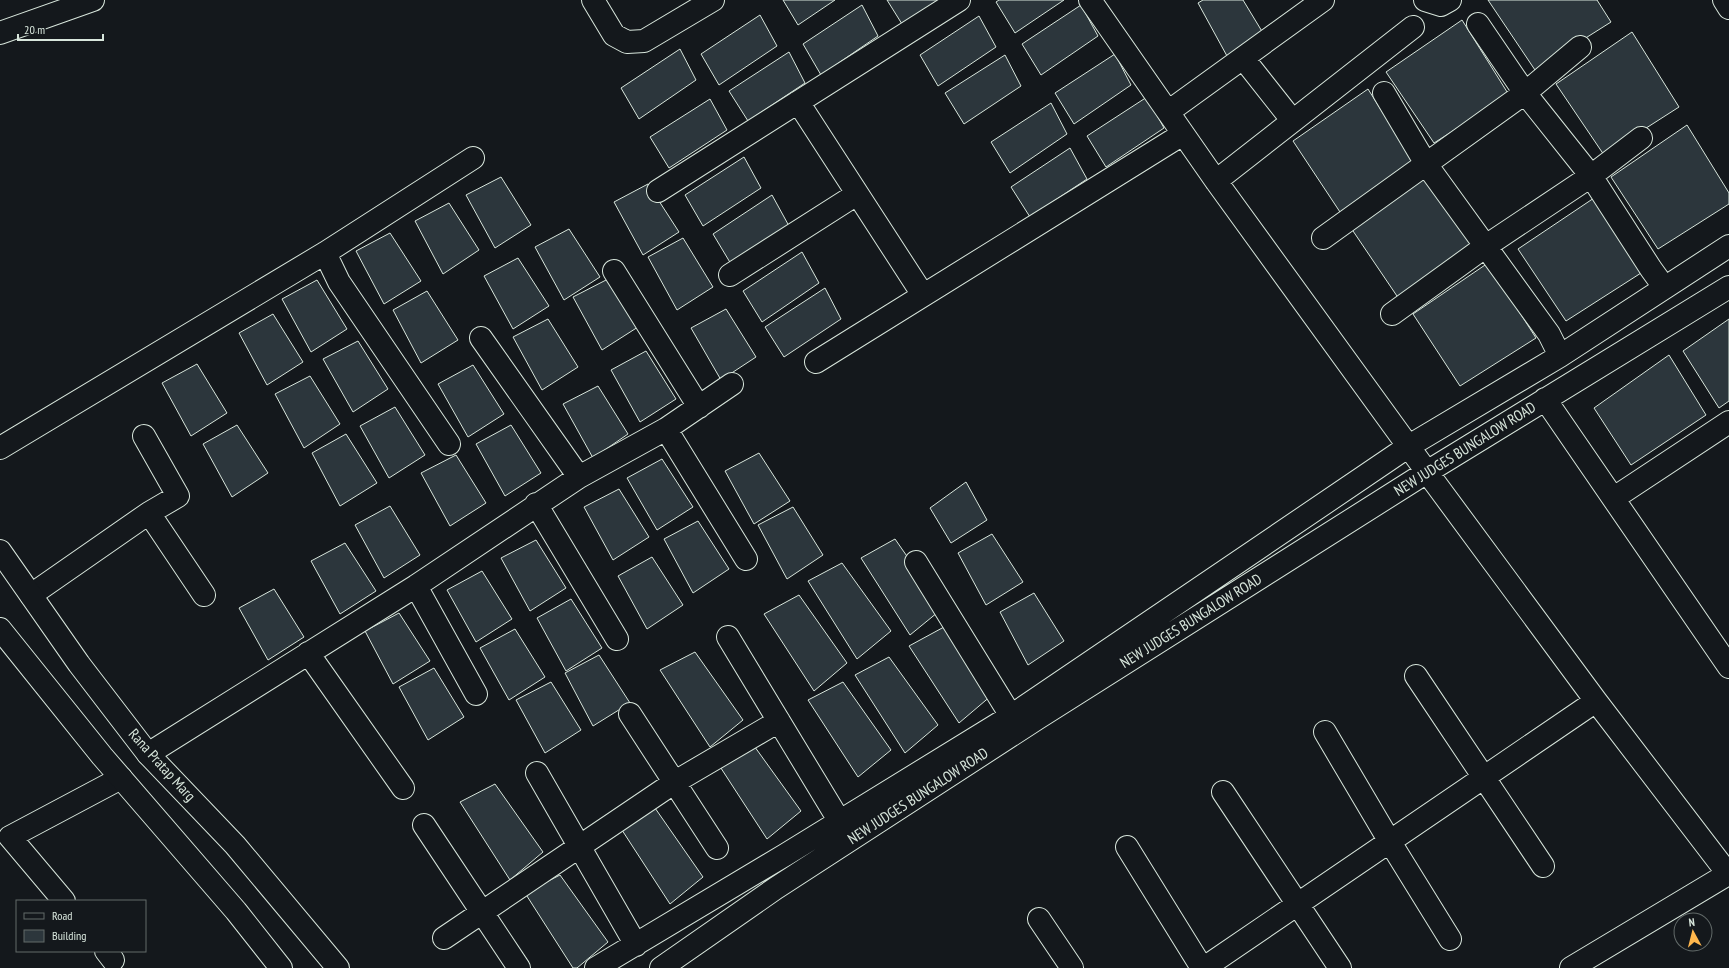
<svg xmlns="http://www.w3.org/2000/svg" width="1729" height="968" font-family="'PT Sans Narrow',sans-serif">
<rect width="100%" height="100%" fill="#14181c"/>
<path fill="#2c363c" stroke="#d8e6dc" d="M783,0H835L798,25Z
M887,0H938L902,24Z
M999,0H1064L1015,33L996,2Z
M1203,0H1243L1263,33L1227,56L1198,3Z
M1488,0H1597L1611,22L1535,70Z
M862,5L878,36L821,75L803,44Z
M1081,5L1098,36L1041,75L1022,44Z
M760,15L777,46L719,85L701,54Z
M979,16L996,47L938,86L920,55Z
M1462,20L1509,95L1434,143L1386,72Z
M1632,32L1679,107L1604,155L1556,84Z
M680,49L696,80L639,119L621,88Z
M789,52L805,83L748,121L729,91Z
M1115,54L1131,85L1074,124L1055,93Z
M1005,55L1021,86L964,124L945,93Z
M1368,89L1415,164L1340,212L1293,141Z
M1147,97L1164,128L1106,167L1087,136Z
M710,99L727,130L669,168L650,137Z
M1051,103L1067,134L1010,173L991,142Z
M1687,125L1729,193V204L1658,249L1611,177Z
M1070,148L1087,179L1030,217L1011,187Z
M744,157L761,188L703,226L685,195Z
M1427,176L1472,245L1399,299L1351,228Z
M501,177L531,225L495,248L466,195Z
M648,184L679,232L643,255L614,202Z
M772,195L789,226L731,264L713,234Z
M1594,198L1641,273L1566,321L1518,249Z
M449,203L479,250L443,274L415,221Z
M569,229L600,277L564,300L535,247Z
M390,233L421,281L384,304L356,251Z
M683,238L713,287L677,310L648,257Z
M802,252L819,283L762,322L743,291Z
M518,258L549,306L513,329L484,276Z
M1488,263L1536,338L1460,386L1413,314Z
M608,279L638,327L602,350L573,297Z
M317,280L347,329L311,352L282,299Z
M825,288L841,319L784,357L765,327Z
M427,291L458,340L421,363L393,310Z
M726,309L756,357L721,380L691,328Z
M273,314L303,362L267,385L239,333Z
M548,319L578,367L542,390L513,337Z
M1729,319V401L1719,408L1683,351Z
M358,341L388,389L353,412L323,359Z
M646,351L676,399L640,422L611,370Z
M1669,355L1706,415L1631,465L1594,408Z
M197,364L227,413L191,436L162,383Z
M473,365L504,414L468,437L438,384Z
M310,376L340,424L304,448L275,394Z
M598,386L628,434L593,458L563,404Z
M395,407L425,455L389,478L360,426Z
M237,425L268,473L232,497L203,444Z
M511,425L541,473L505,496L476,444Z
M346,434L377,483L340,506L312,453Z
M759,453L790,501L754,524L725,471Z
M456,455L486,503L450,526L421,473Z
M662,459L693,507L657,530L627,478Z
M966,482L987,520L951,543L930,508Z
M619,489L649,537L613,560L584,507Z
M390,506L420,555L384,578L355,525Z
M793,507L823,555L787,579L758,525Z
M698,521L729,569L693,593L664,539Z
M992,534L1023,582L986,605L958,553Z
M895,539L943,608L910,635L861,558Z
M536,540L566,588L530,611L501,558Z
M345,543L376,591L340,614L311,561Z
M652,557L683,605L647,629L618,576Z
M842,563L891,631L857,659L808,581Z
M482,571L512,619L476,642L447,590Z
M274,589L304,637L268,660L239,608Z
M1034,593L1064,641L1028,665L1000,612Z
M799,595L847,663L814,691L764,614Z
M571,599L602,648L566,671L537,618Z
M399,613L430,661L393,684L365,631Z
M944,627L992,695L959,723L909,646Z
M515,629L545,677L509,700L480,648Z
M695,652L743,720L710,747L660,670Z
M599,655L630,703L593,726L565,673Z
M889,657L938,725L905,753L855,675Z
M434,668L464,717L428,740L399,687Z
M551,682L581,730L545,753L516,700Z
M843,682L891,750L858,777L808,700Z
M752,743L801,811L767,839L717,762Z
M495,784L543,852L510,880L460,802Z
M655,808L703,877L670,904L620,827Z
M560,875L608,942L577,968H573L525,893Z"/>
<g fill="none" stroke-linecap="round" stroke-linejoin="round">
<g stroke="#d8e6dc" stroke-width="24">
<path id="street" d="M593,0L614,35L627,42L644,41L713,0
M1090,0L1216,181L1427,472L1596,701L1729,875
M1425,0L1441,5L1450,0
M1724,0L1729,8
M1478,24L1525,93L1580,47
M0,33L93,0
M1243,58L1292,120
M798,102L923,295
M1168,112L1323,0
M1216,181L1413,27
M658,191L959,0
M1323,238L1426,164L1384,93
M325,253L339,282L449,444
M614,271L699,407
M730,275L857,194
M1392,314L1486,246L1591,176L1641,138
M481,338L579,477
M1560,356L1549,334L1426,164L1525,93L1591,176L1651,269L1664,287
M816,362L1183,134
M1545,399L1729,667
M666,429L746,559
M144,436L178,496L149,513
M0,448L325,253L473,158
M1614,498L1729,422
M536,504L617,639
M916,562L1011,716
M416,586L476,694
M31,595L149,513L204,595
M728,637L840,822
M308,653L403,788
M1416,676L1543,866
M630,714L717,848
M1325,732L1390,842L1450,939
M148,754L416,586L579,477L666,429L732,384
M537,773L636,945
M1223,792L1340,968
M424,825L519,968
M1127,847L1202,968
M64,901L10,837L121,778
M1039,919L1072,968
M444,938L675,782L779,721
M106,951L113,960
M596,968L785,855L1011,716L1409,446L1560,356L1729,246
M661,968L776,888L1038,718L1427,472L1729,287
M1204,968L1596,701
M1571,968L1728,874"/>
</g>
<g stroke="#d8e6dc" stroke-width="24">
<path id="secondary" d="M0,551L79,664L148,754L235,845L338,968
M0,629L102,756L236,911L281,968"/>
</g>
<use href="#street" stroke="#14181c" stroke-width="22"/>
<use href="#secondary" stroke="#14181c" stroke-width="22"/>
</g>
<g text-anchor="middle" stroke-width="3" stroke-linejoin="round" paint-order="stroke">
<g font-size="15" fill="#d8e6dc" stroke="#14181c">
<text transform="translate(1465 449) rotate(-32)" y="5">NEW JUDGES BUNGALOW ROAD</text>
<text transform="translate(1191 621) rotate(-32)" y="5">NEW JUDGES BUNGALOW ROAD</text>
<text transform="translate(162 765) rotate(48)" y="5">Rana Pratap Marg</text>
<text transform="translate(918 796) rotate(-33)" y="5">NEW JUDGES BUNGALOW ROAD</text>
</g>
</g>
<rect x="16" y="900" width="130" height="52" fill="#14181c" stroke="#626a69"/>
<rect x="24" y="913" width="20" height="6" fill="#14181c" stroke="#626a69"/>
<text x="52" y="920" font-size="12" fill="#d8e6dc">Road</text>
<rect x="24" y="930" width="20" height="12" fill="#2c363c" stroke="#626a69"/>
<text x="52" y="940" font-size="12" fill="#d8e6dc">Building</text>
<g transform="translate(1693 932) rotate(353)"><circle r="19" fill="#14181c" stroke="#626a69"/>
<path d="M0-3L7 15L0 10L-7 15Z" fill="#ffb74d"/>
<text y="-6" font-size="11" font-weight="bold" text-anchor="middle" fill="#d8e6dc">N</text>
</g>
<path d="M18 34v6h85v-6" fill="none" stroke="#d8e6dc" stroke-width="2"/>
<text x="24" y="34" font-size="12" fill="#d8e6dc" stroke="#14181c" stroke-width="3" paint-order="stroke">20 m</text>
</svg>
